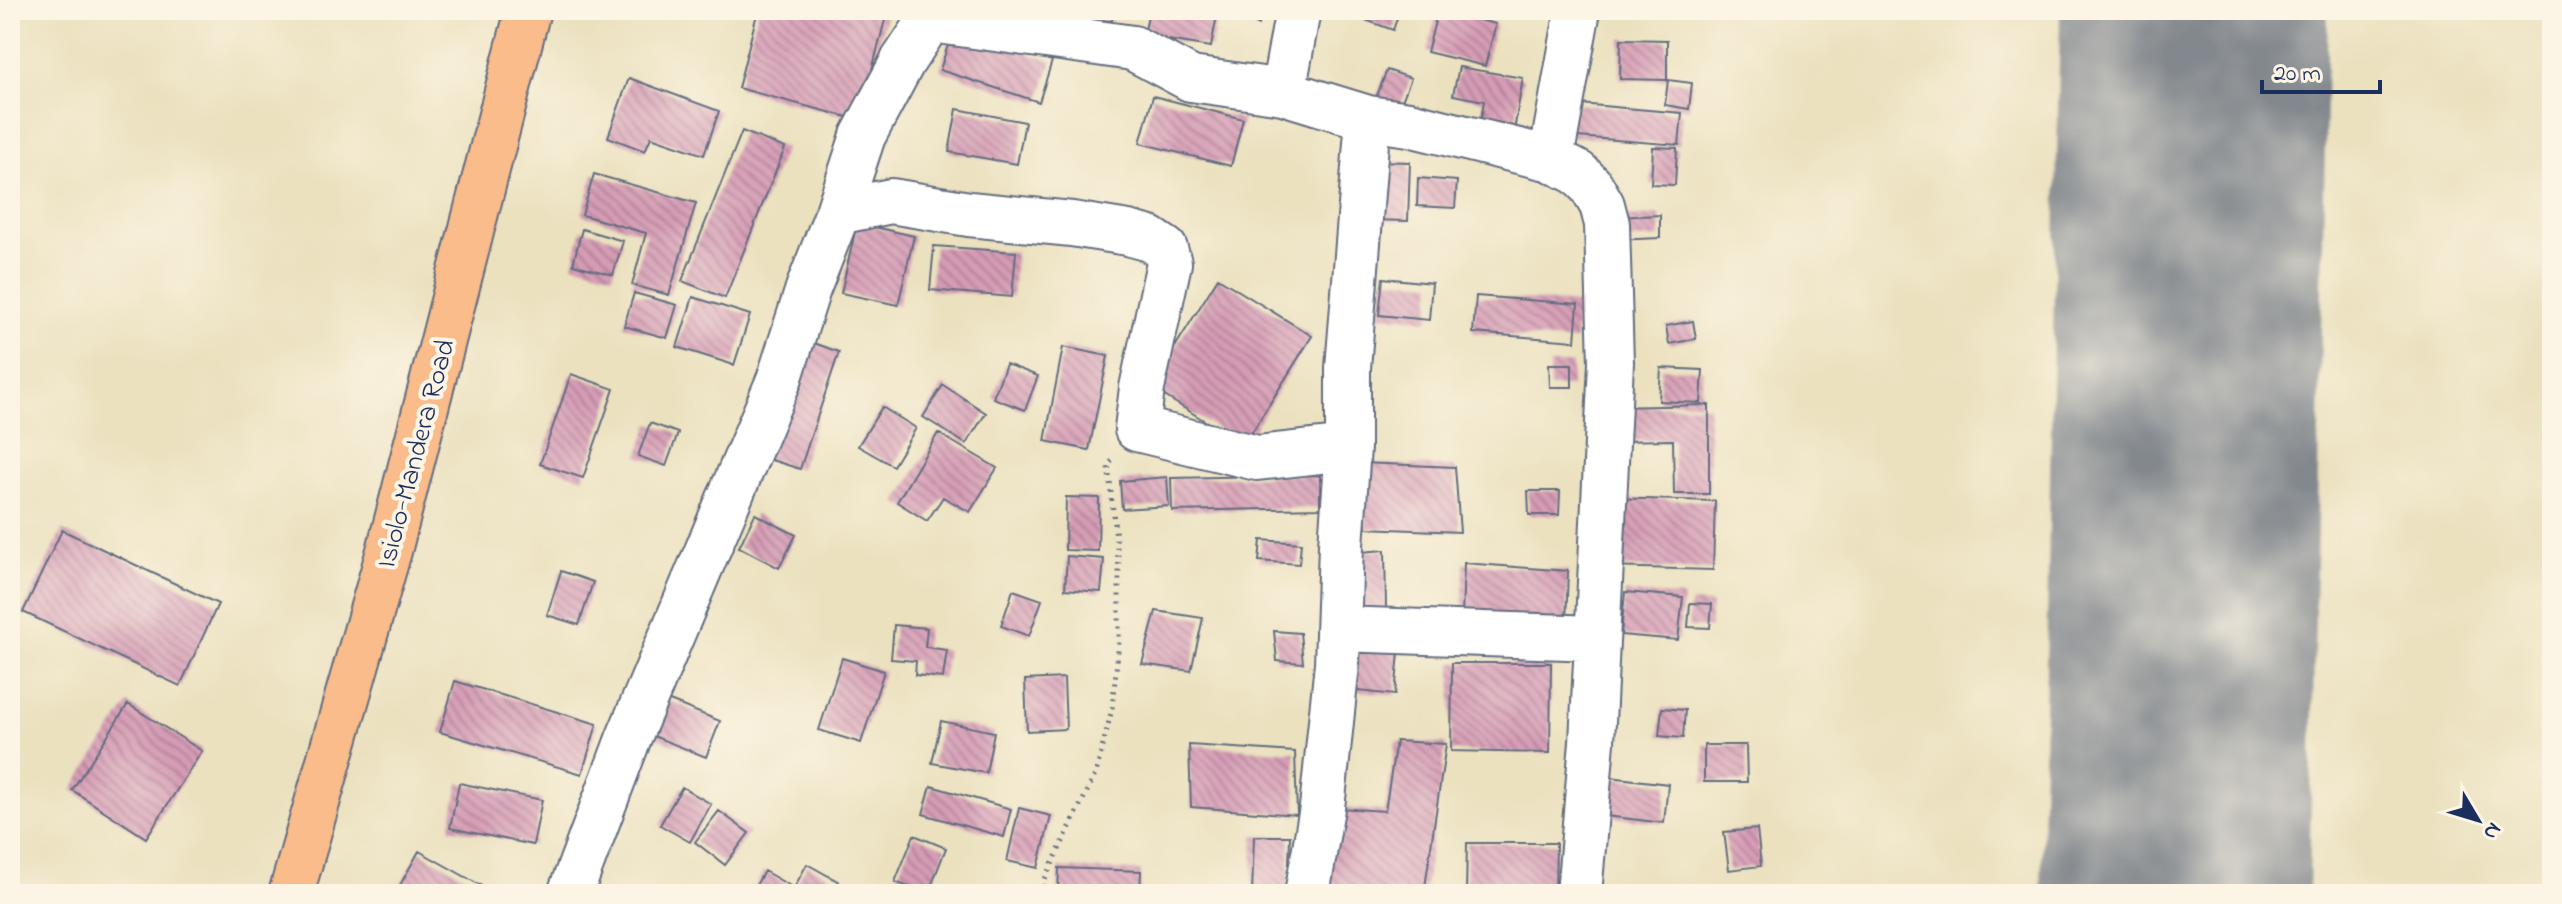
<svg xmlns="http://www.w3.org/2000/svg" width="2562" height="904" font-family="'Indie Flower',sans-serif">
<defs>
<pattern id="building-back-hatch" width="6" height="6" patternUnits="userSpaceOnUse" patternTransform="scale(2)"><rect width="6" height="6" fill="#d69cb5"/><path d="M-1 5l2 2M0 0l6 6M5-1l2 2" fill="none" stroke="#ad8096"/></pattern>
</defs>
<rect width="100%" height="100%" fill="#fcf5e5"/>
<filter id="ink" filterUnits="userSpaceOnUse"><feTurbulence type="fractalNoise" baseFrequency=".0125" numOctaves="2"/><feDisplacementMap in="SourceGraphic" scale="16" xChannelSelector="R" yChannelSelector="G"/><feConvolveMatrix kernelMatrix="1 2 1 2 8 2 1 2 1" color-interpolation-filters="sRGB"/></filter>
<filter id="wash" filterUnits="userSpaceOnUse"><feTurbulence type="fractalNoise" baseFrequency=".006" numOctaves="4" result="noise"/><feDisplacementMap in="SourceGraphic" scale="32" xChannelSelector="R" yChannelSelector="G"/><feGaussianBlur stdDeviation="1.8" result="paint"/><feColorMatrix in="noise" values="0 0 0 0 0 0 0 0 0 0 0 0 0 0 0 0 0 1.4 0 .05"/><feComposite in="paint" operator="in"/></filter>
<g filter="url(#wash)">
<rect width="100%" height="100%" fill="#ebe1bf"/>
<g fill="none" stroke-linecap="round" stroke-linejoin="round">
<path stroke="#83888e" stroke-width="268" d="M2175,894L2194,10"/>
</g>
<g id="blocks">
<path fill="url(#building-back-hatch)" d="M758,10H862L886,16L859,120L738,88Z
M1079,10H1113L1112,21L1079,18Z
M1149,10H1218L1211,47L1144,36Z
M1221,10H1264L1258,25Z
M1338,10H1400L1393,30Z
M1438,10H1477L1474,19L1496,24L1485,66L1427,52Z
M953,29L1052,61L1039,102L940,70Z
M1621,39L1667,40V80L1620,79Z
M1459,67L1523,78L1514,131L1480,125L1484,101L1453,95Z
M1387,70L1411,78L1396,116L1372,108Z
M629,78L719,111L704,155L651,137L645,151L608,137Z
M1668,80L1692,83L1689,109L1665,105Z
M1153,96L1243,119L1231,166L1140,143Z
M1568,103L1682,113L1679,145L1565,136Z
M957,109L1025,122L1017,164L949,152Z
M742,131L785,148L725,298L682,281Z
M1653,147L1677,148L1675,185L1651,184Z
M1372,161L1410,162L1408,221L1369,220Z
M594,174L696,203L669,295L632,285L646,233L582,215Z
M1418,178L1457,181L1455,208L1417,206Z
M1660,215V238L1615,240V217Z
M857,223L914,236L898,305L841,293Z
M582,229L623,241L613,275L573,264Z
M934,246L1016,252L1012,297L930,290Z
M1218,278L1312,336L1244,445L1150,387Z
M1383,278L1432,283L1429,320L1379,315Z
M634,293L677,305L667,338L624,326Z
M1476,296L1578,304L1575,341L1473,333Z
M693,297L750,315L734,365L677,347Z
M1693,321L1696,339L1669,344L1666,326Z
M805,340L839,352L800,469L765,458Z
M1063,347L1108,356L1089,450L1045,441Z
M1006,364L1038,376L1025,410L993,398Z
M1549,364H1572V387H1550Z
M1661,368L1703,370L1701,403L1659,401Z
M571,374L614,389L583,478L540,464Z
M943,385L986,413L966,444L923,417Z
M1709,405V494H1674L1673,440L1614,441V407Z
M882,407L916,428L893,466L858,446Z
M650,423L678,433L666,466L638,456Z
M938,433L997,468L970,512L943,497L927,521L897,502Z
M1361,463L1455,467L1460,532L1366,528Z
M1320,475V508L1172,511L1171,478Z
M1167,477L1169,506L1122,509L1120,481Z
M1528,491H1560L1559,515H1529Z
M1066,497L1099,498L1098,551L1065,550Z
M1609,498L1715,501L1713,570L1607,567Z
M755,514L796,535L779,568L739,547Z
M62,530L218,604L180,686L23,612Z
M1261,540L1301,543L1299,564L1259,561Z
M1385,550L1386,608L1349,611L1348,553Z
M1067,556L1104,559L1101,592L1065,589Z
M1464,563L1568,571L1566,624L1462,617Z
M561,571L593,582L579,625L547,615Z
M1013,590L1042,600L1029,636L1001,626Z
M1625,592L1683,597L1678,640L1621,635Z
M1690,603L1712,604L1710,628L1688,627Z
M1156,611L1203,618L1191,671L1142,664Z
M894,625L927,628L925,647L947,650L943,678L915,675L916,661L891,659Z
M1274,631L1300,633L1303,663L1277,661Z
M1344,647L1399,652L1395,695L1341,689Z
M842,658L884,671L861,743L819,730Z
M1452,663H1551L1550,753L1451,751Z
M1064,678L1066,729L1027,731L1025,680Z
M455,681L597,724L582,774L440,732Z
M662,698L720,721L706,757L648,734Z
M128,704L202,751L146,838L72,790Z
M1662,708L1685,710L1683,738L1659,736Z
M941,721L994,732L986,773L932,763Z
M1396,741L1446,744L1424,894L1311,889L1323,807L1385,811Z
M1189,745L1295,752L1297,815L1191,807Z
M1704,745H1746L1747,782H1704Z
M1601,776L1668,784L1664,823L1597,815Z
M459,783L542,800L533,845L450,828Z
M931,786L1011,809L1004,837L923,814Z
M682,787L711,804L690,842L660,825Z
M1019,808L1051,816L1038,868L1007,861Z
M719,811L749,833L725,865L695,842Z
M1757,829L1761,866L1729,870L1724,832Z
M914,835L946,848L928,894L895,882Z
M1254,836H1290L1288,894H1252Z
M1467,843H1556L1555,894H1466Z
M419,851L496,894H395Z
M807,864L839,882L833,894H751L764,871L794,888Z
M1059,868L1141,871L1140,894H1058Z"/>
</g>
</g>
<g filter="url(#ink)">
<use href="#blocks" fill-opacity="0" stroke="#646d80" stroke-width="2"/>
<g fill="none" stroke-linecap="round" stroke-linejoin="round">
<g stroke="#646d80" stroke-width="48">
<path id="minor" d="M931,20L1133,48L1191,79L1283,92L1368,118L1409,124L1551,159L1578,173L1591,186L1602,205L1607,224L1611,363L1592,742L1579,894
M1283,92L1298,10
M1551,159L1578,10
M838,212L891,201L969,214L1072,224L1128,233L1150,239L1165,249L1169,263L1142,388L1137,429L1257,458L1348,448
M1339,629L1597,638
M570,894L629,737L779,380L808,289L838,212L863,136L903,61L937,10
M1307,894L1322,808L1337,664L1341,545L1348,448V368L1368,118"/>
</g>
<g stroke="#646d80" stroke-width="48">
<path id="highway" d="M291,894L389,551L528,10"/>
</g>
<path stroke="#646d80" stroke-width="5" stroke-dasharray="2 6" stroke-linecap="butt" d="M1045,894L1043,883L1096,773L1112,709L1119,642V566L1108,465L1113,460"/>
<use href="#minor" stroke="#fff" stroke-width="44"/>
<use href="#highway" stroke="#f9bc8a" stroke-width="44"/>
</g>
</g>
<g text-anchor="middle" stroke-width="8" stroke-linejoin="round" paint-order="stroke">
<g font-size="28" fill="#1b2f5e" stroke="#fcf5e5">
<text transform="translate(414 453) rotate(-75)" y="10">Isiolo-Mandera Road</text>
</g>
</g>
<rect width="2562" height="904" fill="none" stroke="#fcf5e5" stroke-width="40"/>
<g transform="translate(2478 820) rotate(128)" stroke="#fcf5e5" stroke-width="6" paint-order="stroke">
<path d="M0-6L14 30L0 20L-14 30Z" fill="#1b2f5e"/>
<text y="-12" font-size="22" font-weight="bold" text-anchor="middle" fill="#1b2f5e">N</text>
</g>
<path d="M2262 80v12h118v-12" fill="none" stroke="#1b2f5e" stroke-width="4"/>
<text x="2274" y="80" font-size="24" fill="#1b2f5e" stroke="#fcf5e5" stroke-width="6" paint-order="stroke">20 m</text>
</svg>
